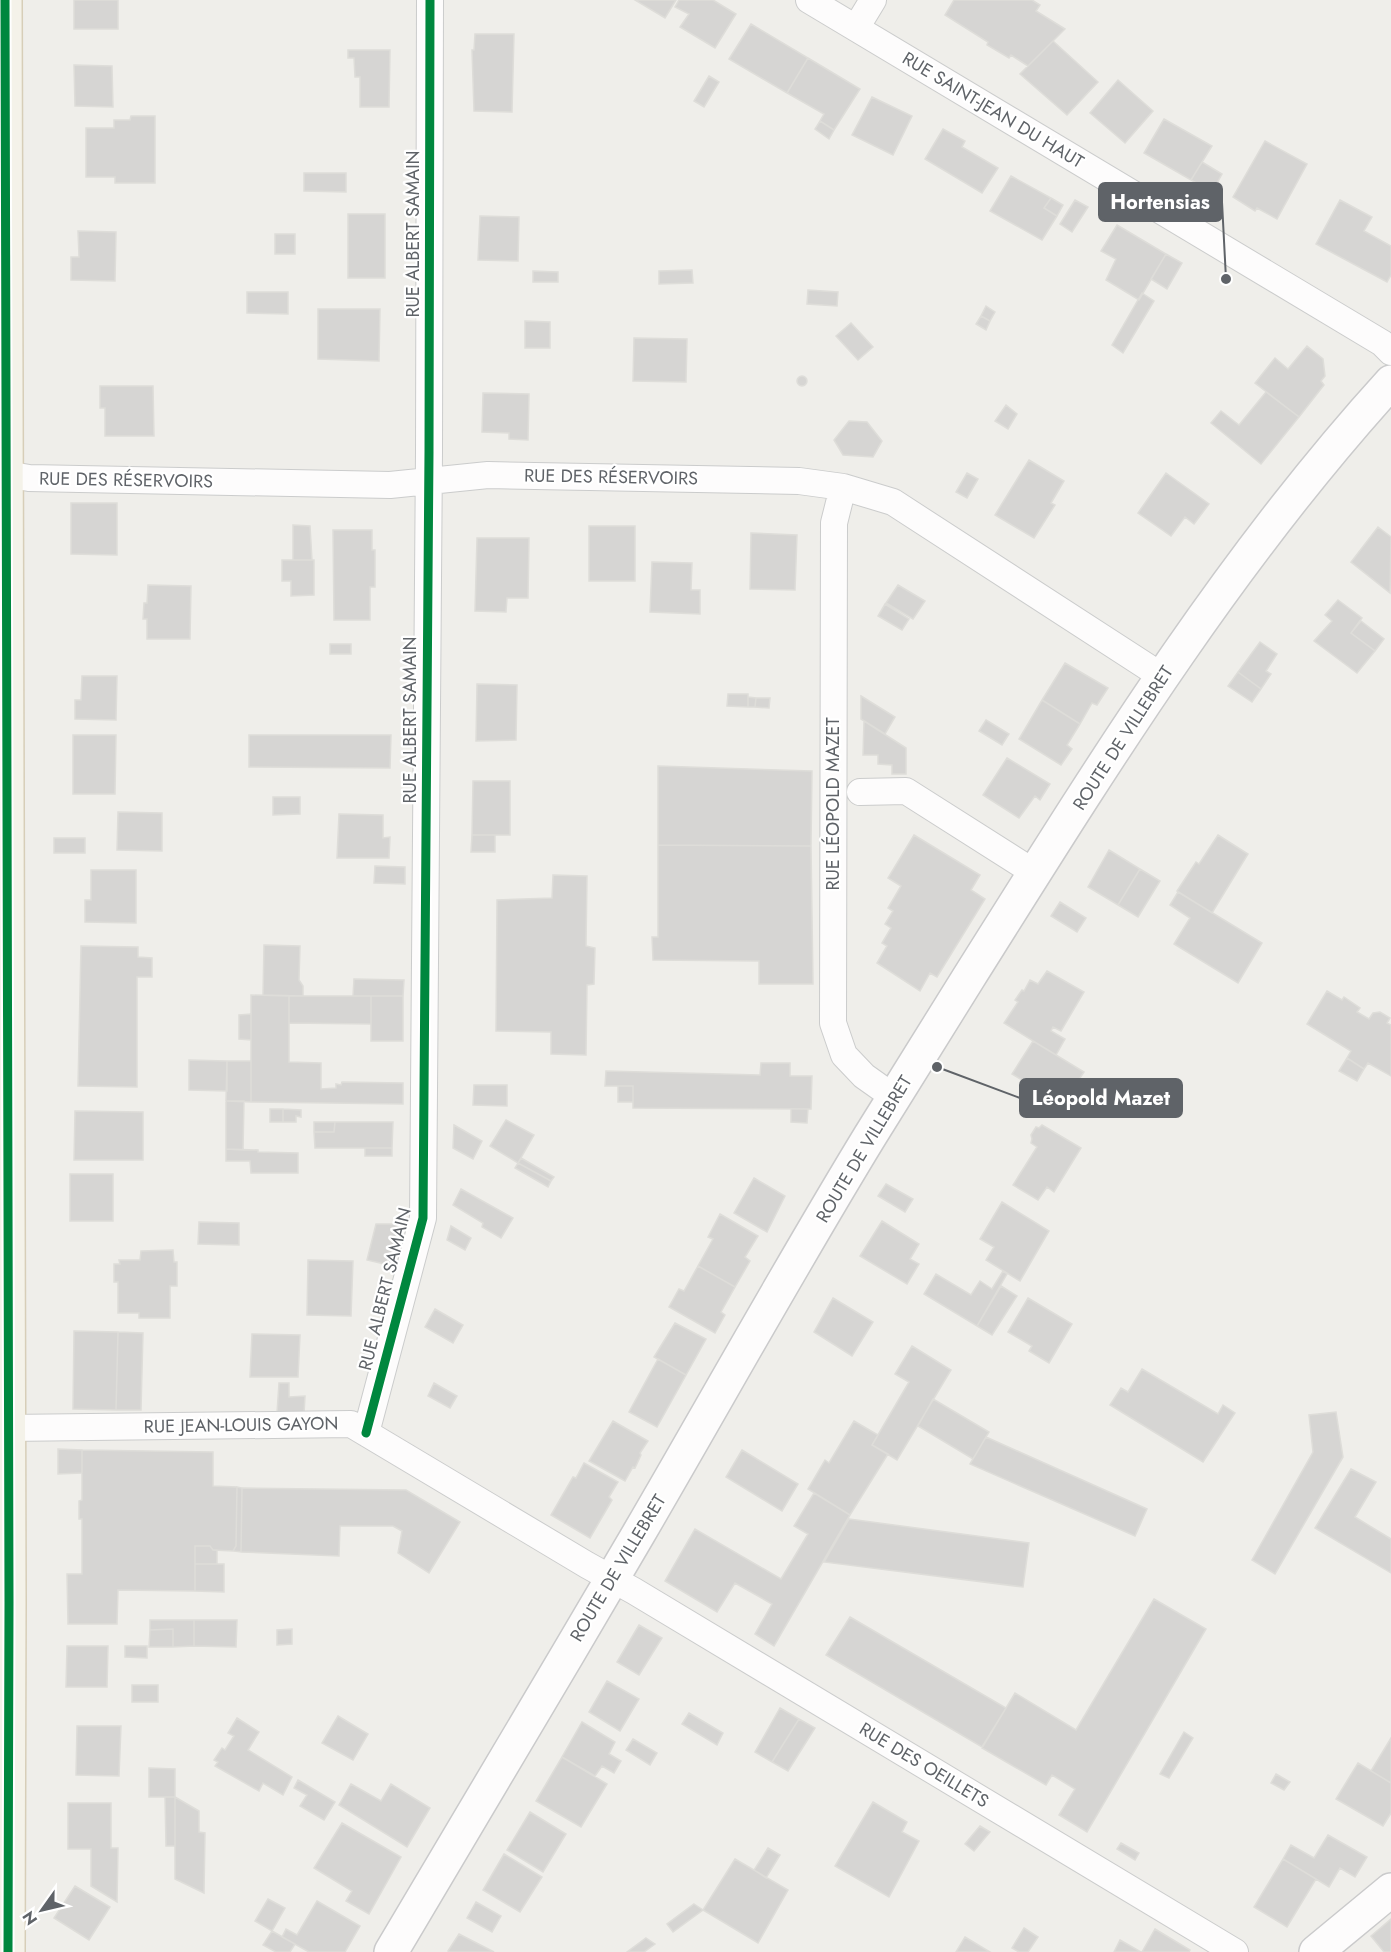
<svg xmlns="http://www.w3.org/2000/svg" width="1391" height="1952" font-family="Jost,sans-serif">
<rect width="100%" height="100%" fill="#efeeea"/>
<path fill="#d6d5d3" stroke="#deddd9" stroke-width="1.5" d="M74,0H118V29H74Z
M635,0H676L665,18Z
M679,0H713L736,14L715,48L680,27L689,14L675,7Z
M954,0H1032L1040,5L1036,11L1065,29L1028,66L1011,55L1009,58L987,45L988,42L945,15Z
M751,24L808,58L787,93L729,59Z
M475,34H514L512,112L474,111L472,50H474Z
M1053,41L1098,82L1067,115L1020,74Z
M348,50H390L389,107H360V77H355L354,58H348Z
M808,58L860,89L834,130L820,121L824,114L787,93Z
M74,65L112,66L113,107L75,106Z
M709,76L719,82L704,107L694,101Z
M1118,80L1153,111L1125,143L1090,113Z
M872,97L912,116L893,155L852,135Z
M131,116H155V183H115V177H86V128H114V120H130Z
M1164,119L1212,146L1191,180L1144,153Z
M820,121L834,130L829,139L815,129Z
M943,129L965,141L962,147L998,168L982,193L925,159Z
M1265,141L1307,164L1277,219L1257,208L1255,211L1233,197Z
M1202,162L1222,174L1212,192L1191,180Z
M304,173H346V192L304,191Z
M1011,176L1051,198L1044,208L1057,216L1042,240L990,211Z
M1051,198L1063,205L1057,216L1044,208Z
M1075,200L1088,207L1072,232L1060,224Z
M1340,200L1372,217L1364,231L1391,246V275L1387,282L1316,244Z
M348,214H385V278H348Z
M480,216L519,217L518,261L478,260Z
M1117,225L1166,254L1139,300L1106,280L1116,259L1101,251Z
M78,231L116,232L115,281L71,280V257H79Z
M275,234H295V254H275Z
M1166,254L1182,263L1167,289L1151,279Z
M692,270L693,283L659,284V271Z
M533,271L558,272V282H533Z
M808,290L838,292L837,306L807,304Z
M247,292H288V314L247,313Z
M1142,293L1154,301L1123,353L1112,345Z
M986,306L995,312L990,321L981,316Z
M318,309H380L379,361L318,359Z
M981,316L990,321L986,330L976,324Z
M525,321L550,322V348H525Z
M851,323L873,347L858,360L836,336Z
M634,338L687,339L686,382L633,381Z
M1307,346L1323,359L1325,376L1321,381L1324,385L1299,417L1255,383L1275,358L1288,369Z
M797 381a5 5 0 1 1 10 0a5 5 0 1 1-10 0Z
M100,386H153L154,436H105V408H100Z
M1266,392L1299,417L1261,464L1211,423L1221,411L1239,425Z
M483,393L529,394L528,440L509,439V433L482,432Z
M1006,405L1017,414L1008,429L995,421Z
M849,421L867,422L882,441L873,457L843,455L834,440Z
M1029,460L1064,481L1051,503L1055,505L1034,538L995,515Z
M967,473L978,479L967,498L956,492Z
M1166,473L1209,504L1194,524L1185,517L1171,536L1138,513Z
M71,503H117V555L71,554Z
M293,525L310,526L312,560H293Z
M589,526H635V581H589Z
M1378,527L1391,537L1390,593L1351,562Z
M333,530H372V550H375V587H370V620H334Z
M751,533L797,535L795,590L750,589Z
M477,538H529L528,598H507L506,612L475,611Z
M282,560H314V595L291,596V581H282Z
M652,562L692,563L691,590H700V614L650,612Z
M148,585L191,586L190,639H147V619H143L144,603H147Z
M898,585L925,601L913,619L886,603Z
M1338,600L1362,618L1351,633L1375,651L1357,673L1314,641L1332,621L1325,615Z
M885,604L909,619L902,630L878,616Z
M1361,621L1384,639L1375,651L1351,633Z
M1260,642L1277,654L1266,671L1271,674L1261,689L1238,672Z
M330,644H351V654H330Z
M1065,663L1108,688L1097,705L1092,703L1080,724L1042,700Z
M1238,672L1261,689L1252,702L1228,686Z
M82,676H117L116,720L75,719V700H81Z
M477,684L517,685L516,740L476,741Z
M728,694H748V707L727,706Z
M861,696L895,717L885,734L861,719Z
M748,697L756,698L755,707H748Z
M756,698H770L769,708L755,707Z
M1042,700L1080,724L1067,745L1072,749L1061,765L1019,739Z
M986,720L1009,734L1002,745L979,731Z
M864,721L906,748V774H892V765L878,764V755H863Z
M73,735H116L115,794H73Z
M249,735H391L390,768L249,767Z
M1007,758L1050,784L1040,800L1035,796L1019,818L983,795Z
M658,766L812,771L811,846L658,845Z
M473,781H510V835H472Z
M273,797H300V814L273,815Z
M118,812L162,813V851L117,850Z
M339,814L383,815V838L390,837L389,858H337Z
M472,835H495V852H471Z
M914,835L980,875L971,890L985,899L937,977L930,973L920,991L877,963L887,946L882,943L891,928L885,924L893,911L888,908L901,886L888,878Z
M1218,835L1248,854L1212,913L1177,891L1196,862L1199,864Z
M54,838H85V853H54Z
M658,845L811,846L813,984H759V961L653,960L652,937H658Z
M1109,850L1140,869L1118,905L1088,887Z
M375,866L405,867V884L374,883Z
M1140,869L1160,881L1138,917L1118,905Z
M91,870H136V923L85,922V900H91Z
M553,875L587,876L586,946L595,948L594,984L587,985L586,1055L551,1054V1032L496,1031L497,900L552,898Z
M1178,892L1262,943L1238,983L1174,944L1190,918L1170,905Z
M1060,902L1086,918L1077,932L1051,916Z
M264,945L300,946L299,980L303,986V996L263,995Z
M81,946L138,947V957L152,958V977H137V1087L78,1086Z
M1047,971L1084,992L1061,1031L1053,1027L1051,1031L1065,1039L1056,1055L1004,1023L1018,1002L1015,1000L1022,990L1024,991L1030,980L1038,984Z
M354,979L404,980L403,996H353Z
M1327,991L1342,1000L1344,997L1360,1008L1357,1012L1369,1019L1373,1013L1380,1012L1390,1018L1387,1023L1391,1025V1076L1368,1063L1364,1069L1347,1058L1351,1051L1307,1024Z
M251,995L289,996V1062L321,1063V1089L336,1088V1084L341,1085L342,1082L403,1083V1104L251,1102Z
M289,996H371V1024L289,1023Z
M371,996H403V1041H371Z
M251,1014V1040L239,1039V1015Z
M1033,1041L1084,1072L1062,1105L1012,1074Z
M1347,1058L1364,1069L1357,1081L1339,1071Z
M189,1060L227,1061V1091L189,1090Z
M227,1061H251V1102L226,1101Z
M761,1063H790V1076H812L811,1109L633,1108V1086H605L606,1071L760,1075Z
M474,1085H507V1106L473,1105Z
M618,1086H633V1102H618Z
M226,1101H244L243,1150L226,1149Z
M270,1109H283V1122H270Z
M283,1109L301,1110V1117L296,1116V1122H283Z
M791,1109H808L807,1123L791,1122Z
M75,1111L143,1112V1160H74Z
M506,1120L534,1135L518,1163L490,1146Z
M314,1122H335L334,1132H314Z
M335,1122H393L392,1148H315L314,1132H334Z
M454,1125L482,1141L473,1159L453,1148Z
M1042,1125L1081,1148L1054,1192L1047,1187L1038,1200L1013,1185L1037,1147L1031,1143L1032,1139L1031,1135L1036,1127L1039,1128Z
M365,1148H392V1156H365Z
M226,1149L258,1150V1152L298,1153V1173H251L250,1161H226Z
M521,1158L554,1177L551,1181L518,1163Z
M518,1163L551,1181L548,1187L515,1168Z
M70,1174H113V1221H70Z
M754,1178L785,1196L767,1232L734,1213Z
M886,1184L913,1199L905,1212L878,1196Z
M461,1189L513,1218L501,1238L482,1227L483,1223L453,1205Z
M1002,1202L1049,1231L1020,1281L986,1260L994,1247L980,1239Z
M720,1214L758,1236L745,1257L750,1261L735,1287L698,1266L713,1239L708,1237Z
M882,1221L919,1244L910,1259L919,1264L907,1284L860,1256Z
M199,1222L239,1223V1245L198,1244Z
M376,1224H399L389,1265L367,1260Z
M451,1226L471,1238L465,1250L447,1240Z
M173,1250L174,1262H177V1286H170V1318H139V1313H118V1282H114V1264H120L119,1260H140L141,1251Z
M308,1260L353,1261L351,1316L307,1315Z
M698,1266L735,1287L721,1312L725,1315L715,1333L669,1307L679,1289L684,1291Z
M1003,1271L1007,1274L977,1326L924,1294L936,1274L971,1295L980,1281L992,1289Z
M1001,1286L1017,1296L992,1335L977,1326Z
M833,1298L873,1322L852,1356L814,1332Z
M1028,1298L1072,1324L1049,1363L1029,1351L1032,1346L1008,1332Z
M435,1309L463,1325L453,1343L425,1327Z
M675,1323L706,1339L686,1375L654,1357Z
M74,1331L118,1332L116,1410L73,1409Z
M118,1332L143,1333L141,1410H116Z
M252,1334L300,1335L298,1377H250Z
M912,1346L951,1370L897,1460L872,1445L909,1382L895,1374Z
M658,1359L686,1375L657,1427L629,1412Z
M1142,1369L1218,1414L1223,1405L1235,1413L1203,1462L1110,1405L1121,1388L1128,1392Z
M279,1383H289V1397L305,1396L304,1414L277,1413Z
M434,1383L457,1396L450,1408L428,1396Z
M933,1399L989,1432L973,1459L918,1426Z
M1336,1412L1343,1457L1275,1574L1252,1560L1313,1452L1309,1415Z
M613,1421L648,1441L640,1453L641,1455L635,1468L633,1467L625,1481L589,1461Z
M854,1421L878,1435L872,1445L888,1454L850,1515L808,1489L825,1460L829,1463Z
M986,1437L1147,1509L1135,1536L970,1464Z
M58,1449L82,1450V1473L58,1474Z
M82,1450L213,1452V1486L237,1487L236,1546L233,1551L213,1550L210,1546H195V1591L118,1590L117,1624H68L67,1574H82V1519H79V1501L82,1500Z
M742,1450L798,1484L782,1511L726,1477Z
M584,1463L618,1482L609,1497L612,1500L590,1538L551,1515L573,1477L576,1478Z
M1351,1469L1376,1482L1355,1517L1391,1539V1573L1315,1528Z
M237,1487L242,1488L241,1552L233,1551L236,1546Z
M242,1488L406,1490L460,1522L429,1573L398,1553L402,1531L393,1526H340L339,1556L241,1552Z
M814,1493L850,1515L774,1646L755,1634L772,1604L735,1583L717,1612L665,1581L695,1529L781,1579L808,1534L794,1526Z
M849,1519L1029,1543L1023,1587L824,1562Z
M195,1546H210L213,1550H217V1564H195Z
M195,1564H224V1592L195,1591Z
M1154,1599L1206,1629L1087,1832L1059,1815L1075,1789L1052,1775L1046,1785L982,1748L1015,1693L1076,1730Z
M850,1617L1006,1708L982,1747L826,1655Z
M150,1620H194V1646L173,1647V1629L150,1630Z
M194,1620H237L236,1647L194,1646Z
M639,1625L662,1638L639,1675L617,1662Z
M173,1629V1647H149L150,1630Z
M292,1629V1644L277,1645V1630Z
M67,1646H108L107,1687H66Z
M125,1646H147V1658L125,1657Z
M607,1681L639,1699L620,1731L589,1712Z
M132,1685H158V1702H132Z
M780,1708L799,1719L772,1762L755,1752Z
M689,1713L723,1733L717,1745L682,1724Z
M338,1716L368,1734L353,1760L322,1743Z
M237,1718L259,1732L248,1750L292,1777L283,1795L263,1783L259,1791L215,1766L218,1762L214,1760L222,1748L225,1750L234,1736L228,1733Z
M799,1719L815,1728L788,1771L772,1762Z
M582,1722L615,1742L609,1754L621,1761L614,1773L602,1766L595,1776L562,1757Z
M77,1726H121L119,1776L76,1775Z
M1184,1732L1193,1738L1169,1778L1160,1774Z
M1391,1738V1783L1371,1771Z
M633,1739L657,1753L650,1765L626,1750Z
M562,1757L607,1784L581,1827L536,1801Z
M1358,1763L1391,1783V1813L1383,1826L1336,1799Z
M149,1768L175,1769V1797H149Z
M1276,1774L1290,1782L1284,1790L1271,1783Z
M298,1780L335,1802L324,1820L300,1806L307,1795L294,1788Z
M351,1784L381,1801L391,1784L430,1808L407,1847L339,1805Z
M165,1797H175V1846H166Z
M175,1797L199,1811V1832L205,1833L204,1893L175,1879Z
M873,1802L907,1822L902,1832L919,1841L889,1897L835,1866Z
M68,1803H111V1848H118L117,1902L91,1886V1849H68Z
M530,1812L566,1834L543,1872L507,1850Z
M342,1823L401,1857L369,1914L346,1901L352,1891L314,1868Z
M980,1826L990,1832L974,1851L965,1844Z
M1328,1835L1367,1857L1355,1877L1340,1868L1329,1887L1283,1859L1291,1845L1314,1858Z
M1121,1843L1139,1853L1135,1860L1117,1849Z
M768,1848L780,1855L766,1878L754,1870Z
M504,1854L542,1877L520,1912L483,1890Z
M735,1859L788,1890L758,1943L703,1910Z
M1283,1859L1316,1879L1287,1927L1254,1907Z
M75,1886L110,1907L89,1940L54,1918Z
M268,1899L285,1908L272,1931L255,1921Z
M317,1901L360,1926L345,1952H309L282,1937L286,1929L297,1935Z
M476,1902L501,1916L492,1932L467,1918Z
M694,1904L703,1910L673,1932L667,1924Z
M1391,1919V1952H1384L1371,1936Z
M1024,1928L1038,1937L1028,1952H1019L1012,1948Z
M1155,1929L1190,1950L1189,1952H1142Z
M272,1931L295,1944L290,1952H276L263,1945Z
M459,1934L494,1952H450L448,1951Z
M965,1937L990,1952H956Z
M646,1938L655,1944L644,1952H627Z
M1120,1940L1141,1952H1114Z"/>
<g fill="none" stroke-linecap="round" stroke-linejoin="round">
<g stroke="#cbcccc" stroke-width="28">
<path id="street" d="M809,0L1382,343L1391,352
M856,28L873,0
M6,474L29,478L390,485L488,475L799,481L843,487L893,502L1163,677
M843,487L834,523L833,1023L844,1055L864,1076L895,1098
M860,792L906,791L1035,873
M8,1428L351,1424L587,1565L634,1591L1235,1952
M366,1433L423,1218L429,452L430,0"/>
</g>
<g stroke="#cacacb" stroke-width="36">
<path id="secondary" d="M391,1952C474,1812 557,1673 639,1533C716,1401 790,1267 870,1136C903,1083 936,1030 969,977C1098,772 1227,562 1391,382
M1316,1952L1391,1890"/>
</g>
<g stroke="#d7ceb8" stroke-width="36">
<path id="primary" d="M5,0L9,1602L8,1952"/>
</g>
<use href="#street" stroke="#fdfcfc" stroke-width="26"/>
<use href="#secondary" stroke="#fdfcfc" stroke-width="33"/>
<use href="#primary" stroke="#f4f2e9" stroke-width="33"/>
<g stroke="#fff" stroke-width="13">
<path id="cycleway" d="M5,0L9,1602L8,1952
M366,1433L423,1218L429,452L430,0"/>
</g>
<use href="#cycleway" stroke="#00873e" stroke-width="9"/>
</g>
<g text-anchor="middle" stroke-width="4.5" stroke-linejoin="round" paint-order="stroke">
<g font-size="18" fill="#5f6368" stroke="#fff">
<text transform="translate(993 110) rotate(31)" y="6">RUE SAINT-JEAN DU HAUT</text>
<text transform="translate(413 234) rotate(-90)" y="6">RUE ALBERT SAMAIN</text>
<text transform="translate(611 477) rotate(1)" y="6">RUE DES RÉSERVOIRS</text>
<text transform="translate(126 480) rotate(1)" y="6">RUE DES RÉSERVOIRS</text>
<text transform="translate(410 720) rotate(-90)" y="6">RUE ALBERT SAMAIN</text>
<text transform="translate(1123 738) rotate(-57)" y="6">ROUTE DE VILLEBRET</text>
<text transform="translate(833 804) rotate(-90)" y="6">RUE LÉOPOLD MAZET</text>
<text transform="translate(864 1149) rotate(-59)" y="6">ROUTE DE VILLEBRET</text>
<text transform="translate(385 1289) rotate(-76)" y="6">RUE ALBERT SAMAIN</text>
<text transform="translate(241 1425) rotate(-1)" y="6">RUE JEAN-LOUIS GAYON</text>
<text transform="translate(618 1568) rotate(-59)" y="6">ROUTE DE VILLEBRET</text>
<text transform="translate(924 1765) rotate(31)" y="6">RUE DES OEILLETS</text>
</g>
</g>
<path fill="none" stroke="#5f6368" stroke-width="2" d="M1226 279L1222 202M937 1067L1020 1098"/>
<g fill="#5f6368" stroke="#fff" stroke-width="2">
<circle cx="1226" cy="279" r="6"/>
<circle cx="937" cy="1067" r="6"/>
</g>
<g fill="#5f6368" stroke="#5f6368" stroke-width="2">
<rect x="1099" y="183" width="123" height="38" rx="6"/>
<rect x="1020" y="1079" width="162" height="38" rx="6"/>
</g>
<g font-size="20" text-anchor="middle" font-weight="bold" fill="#fff">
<text x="1160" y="209">Hortensias</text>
<text x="1101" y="1105">Léopold Mazet</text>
</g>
<g transform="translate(42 1910) rotate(236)" stroke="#ffffff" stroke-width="4.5" paint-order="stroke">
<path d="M0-4.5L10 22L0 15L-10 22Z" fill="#5f6368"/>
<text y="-9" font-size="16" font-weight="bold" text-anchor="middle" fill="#5f6368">N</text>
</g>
</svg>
